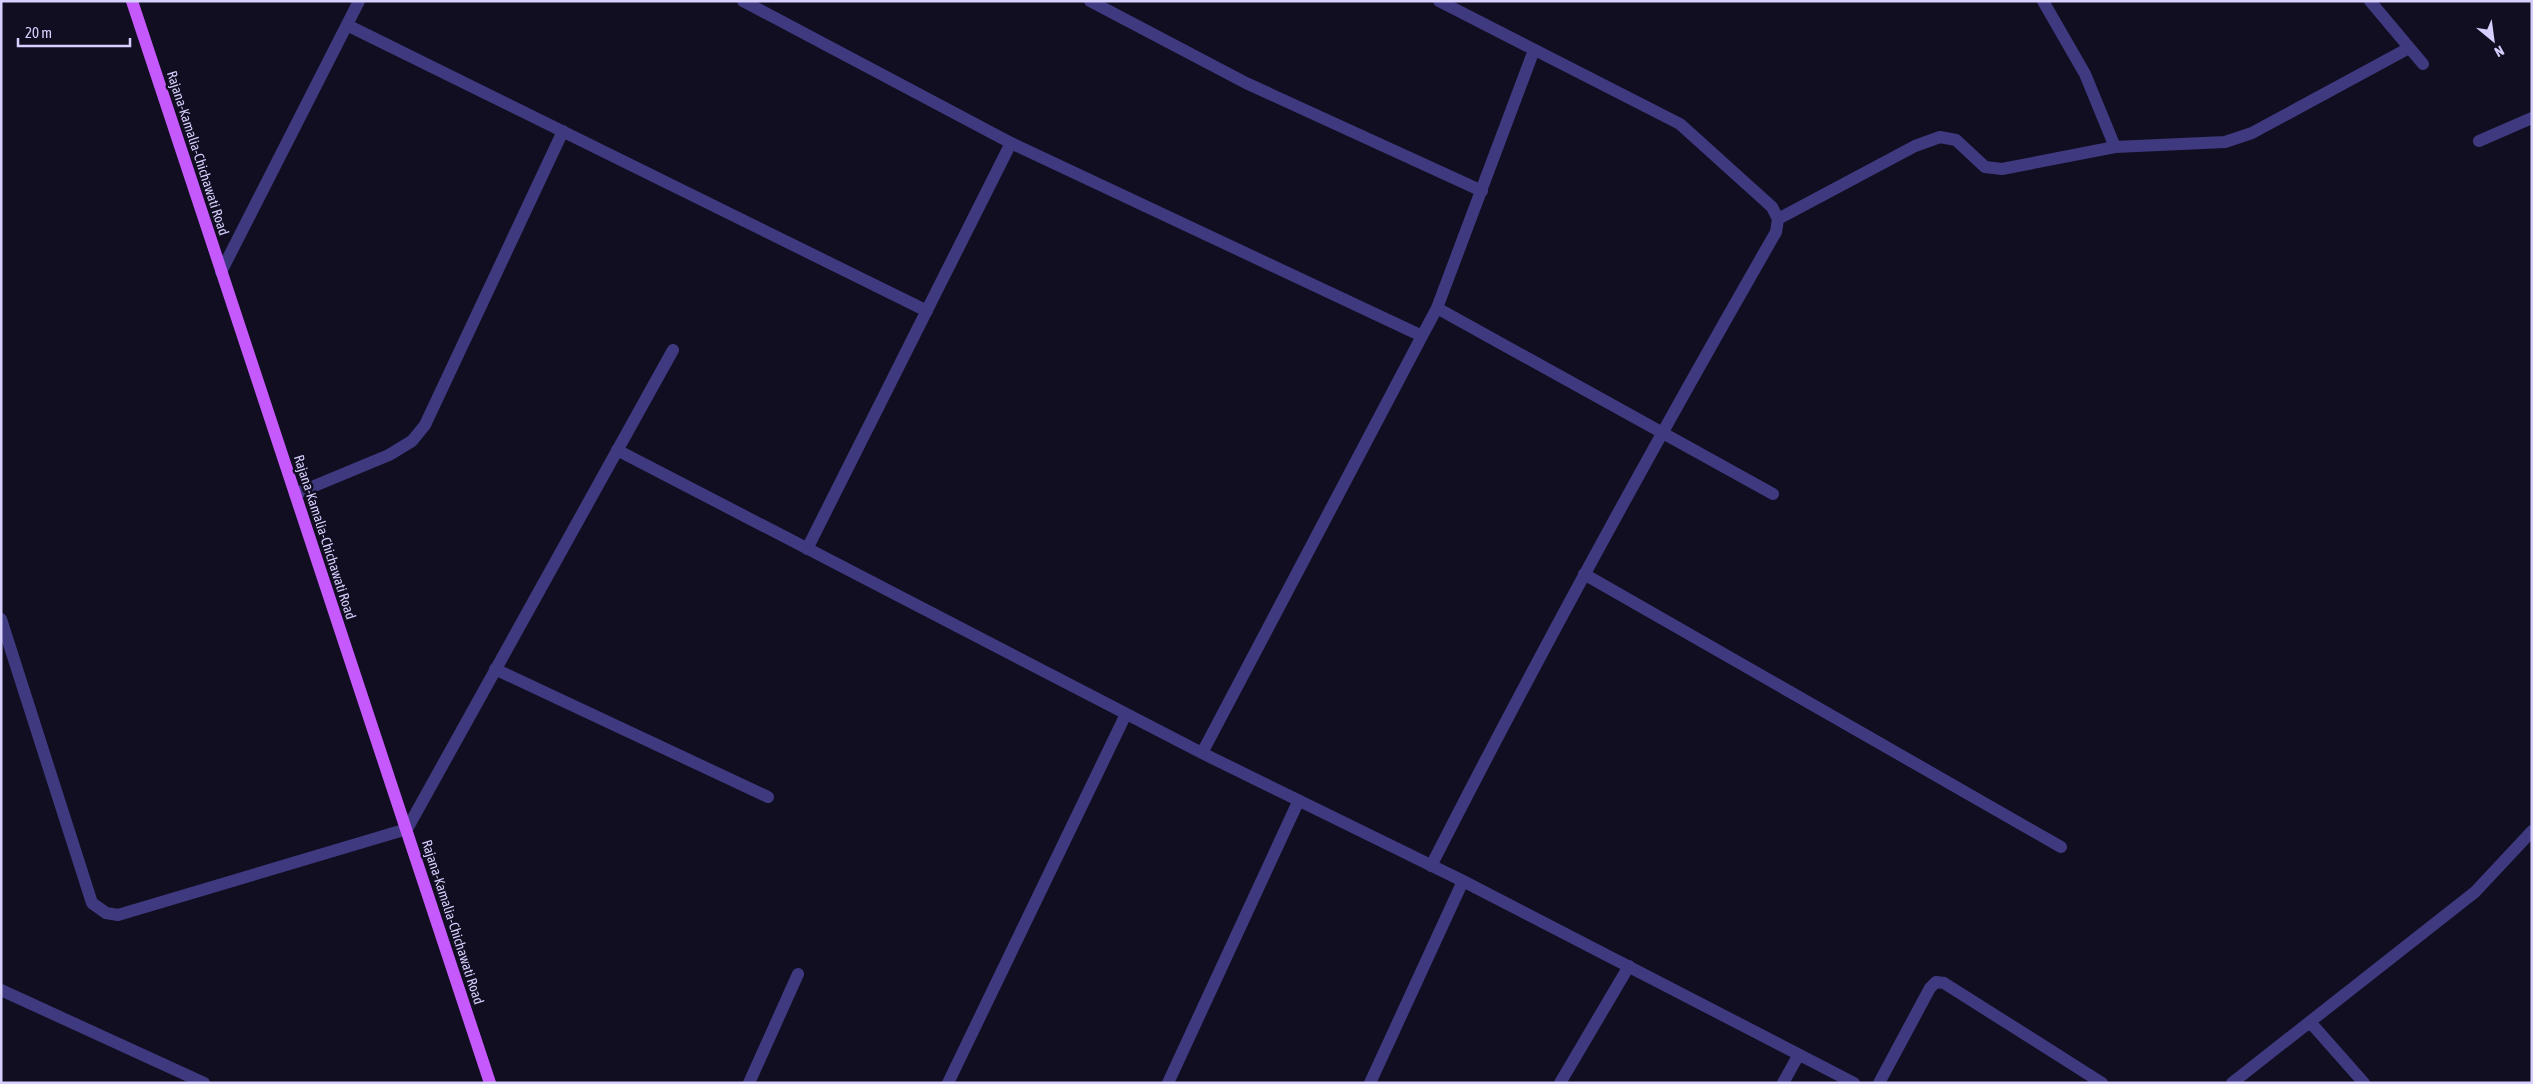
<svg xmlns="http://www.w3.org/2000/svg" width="2533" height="1084" font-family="'Asap Condensed',sans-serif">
<rect width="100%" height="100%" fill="#120e22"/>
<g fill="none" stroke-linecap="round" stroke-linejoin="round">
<path stroke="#3f3a80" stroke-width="12" d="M743,1L1011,143L1422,336L1202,753
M1090,1L1246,83L1482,191
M2043,1L2085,74L2115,147
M2370,1L2423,64
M347,25L927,311
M2479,141L2532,118
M1778,219L1915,146L1940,137L1956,140L1985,167L2002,169L2115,147L2225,142L2252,133L2409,48
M221,272L359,1
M1437,308L1773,494
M1422,336L1437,308L1534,50
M617,450L1202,753L1463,881L1854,1083
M295,494L389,455L412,441L425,425L563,131
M807,549L1011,143
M1584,574L2061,847
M1,619L92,903L106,913L118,915L407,829L673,350
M495,669L768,797
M1431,866C1540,652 1656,441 1776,232L1778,219L1772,207L1680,124L1439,1
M1,990L204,1083
M2310,1022L2364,1083
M749,1083L798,974
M948,1083L1126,714
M1168,1083L1298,802
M1370,1083L1463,881
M1560,1083L1629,966
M1783,1083L1798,1056
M1879,1083L1930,988L1936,982L1944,983L2102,1083
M2232,1083L2475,892L2532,831"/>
<path stroke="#c559fc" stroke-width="12" d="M132,1L490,1083"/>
</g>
<g text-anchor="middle" stroke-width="5" stroke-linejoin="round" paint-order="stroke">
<g font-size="14" fill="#d7d0fe" stroke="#120e22">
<text transform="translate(198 153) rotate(72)" y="5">Rajana-Kamalia-Chichawati Road</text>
<text transform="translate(325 537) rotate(72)" y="5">Rajana-Kamalia-Chichawati Road</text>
<text transform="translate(453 922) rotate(72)" y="5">Rajana-Kamalia-Chichawati Road</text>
</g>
</g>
<rect width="2533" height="1084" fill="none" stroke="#d7d0fe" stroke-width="5"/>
<g transform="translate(2493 40) rotate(151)" stroke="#120e22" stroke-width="4" paint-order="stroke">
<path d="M0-4L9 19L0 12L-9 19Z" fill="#d7d0fe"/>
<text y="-8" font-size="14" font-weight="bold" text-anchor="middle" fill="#d7d0fe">N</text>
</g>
<path d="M18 38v8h112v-8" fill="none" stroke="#d7d0fe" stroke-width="2.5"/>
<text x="25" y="38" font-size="15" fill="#d7d0fe" stroke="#120e22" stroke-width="4" paint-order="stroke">20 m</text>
</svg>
